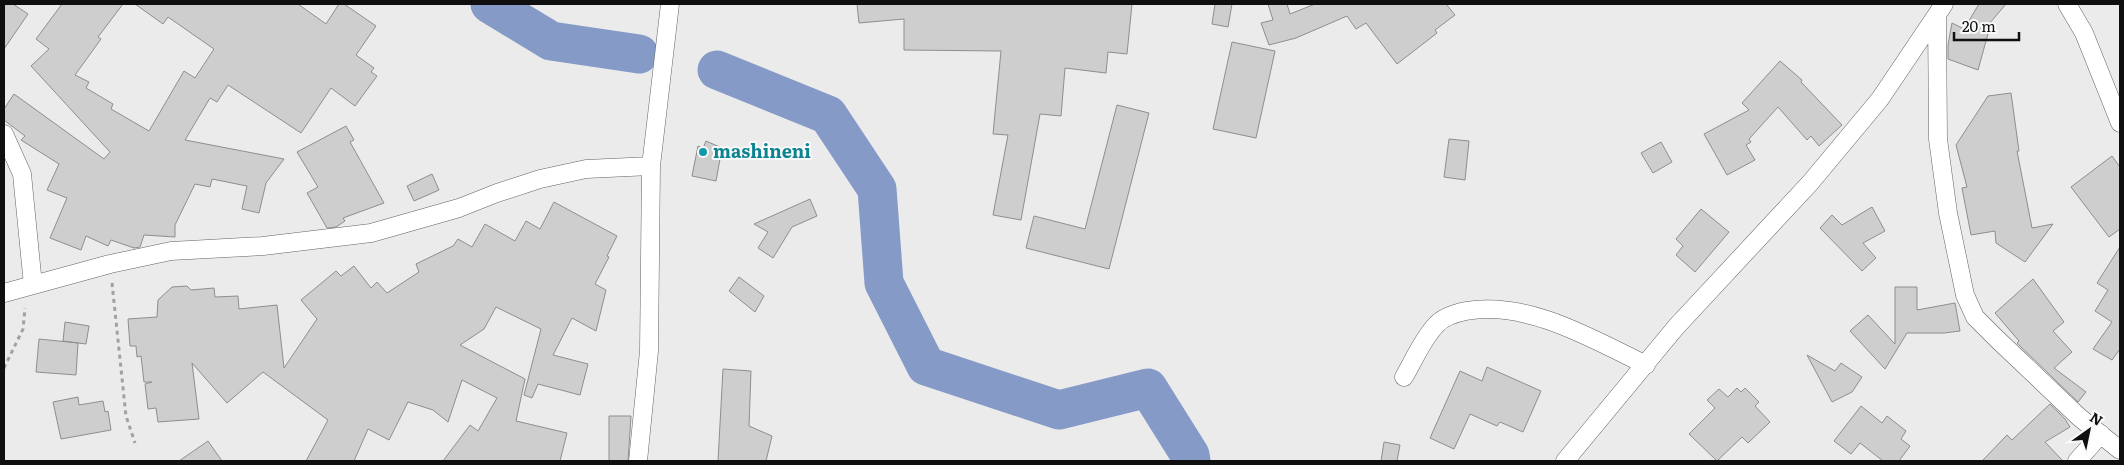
<svg xmlns="http://www.w3.org/2000/svg" width="2124" height="465" font-family="Literata,serif">
<rect width="100%" height="100%" fill="#ebebec"/>
<g fill="none" stroke-linecap="round" stroke-linejoin="round">
<path stroke="#859ac6" stroke-width="39" d="M490,4L551,41L639,54
M717,70L828,115L877,189L884,283L926,366L1059,410L1148,388L1190,455L1191,461"/>
</g>
<path fill="#cfcecf" stroke="#8e8e8f" d="M4,4H13L28,14L4,49Z
M62,4H123L98,37L101,39L75,75L89,82L86,88L113,104L111,109L149,131L184,71L195,78L214,49L168,17L163,24L135,4H298L326,24L339,4H344L376,26L356,55L374,68L371,72L377,76L355,106L331,88L301,133L228,85L217,102L210,98L185,140L284,159L266,183L259,213L242,209L247,186L212,179L210,187L195,184L175,225V237L144,235L140,247L134,248L111,240L108,246L86,236L81,250L50,238L67,198L47,190L59,164L21,140L25,136L4,120V109L14,94L104,159L110,152L31,66L49,49L36,39Z
M857,4H1132L1127,54L1108,52L1106,73L1065,68L1061,116L1040,114L1021,220L993,215L1008,135L993,134L1001,51L904,50V19L859,23Z
M1215,4H1232L1228,27L1212,24Z
M1268,4H1287L1290,14L1315,4H1446L1455,15L1435,30L1437,33L1397,64L1366,23L1356,29L1347,16L1296,38L1269,45L1261,23L1273,20Z
M1979,4H2006L1989,24V30L1978,70L1948,59V45L1952,23L1964,29Z
M1232,42L1275,51L1256,138L1213,129Z
M1780,61L1802,80L1801,82L1842,125L1819,146L1811,136L1807,140L1778,107L1749,139L1751,142L1746,145L1755,160L1727,175L1704,134L1749,110L1742,103Z
M2011,93L2019,151H2017L2032,228L2053,224L2025,262L1996,243L1995,231L1971,235L1962,188L1967,187L1956,145L1988,96Z
M1117,105L1149,113L1109,269L1026,248L1034,216L1085,229Z
M346,126L354,140L350,142L384,203L343,218L345,221L336,227L327,228L307,193L318,187L297,152Z
M1449,139L1469,141L1465,180L1444,177Z
M706,141L722,148L716,181L692,176L698,146L703,148Z
M1661,142L1672,162L1653,173L1641,153Z
M2112,156L2120,167V229L2109,237L2071,187Z
M432,174L439,190L414,201L407,186Z
M810,199L817,216L792,227L773,258L758,248L768,232L754,224Z
M554,202L617,236L607,256L609,257L595,284L606,290L596,331L572,318L553,355L588,364L580,395L538,384L532,398L524,395L541,329L496,307L484,329L460,345L525,379L516,421L567,433L560,461H443L470,425L478,431L497,398L462,380L448,422L433,410L408,402L389,440L368,429L354,461H306L328,420L263,372L227,403L192,363L199,419L158,422L156,408L148,409L145,384L152,382H144L141,356L137,357L136,346H130L128,319L157,317L158,300L172,287L187,286L191,290L214,288L215,297L238,296L239,309L277,305L284,368L317,319L301,300L336,271L341,276L354,266L371,288L377,282L387,293L419,272L416,264L453,246L458,239L472,247L485,224L515,241L526,221L540,229Z
M1872,207L1885,231L1863,243L1876,258L1862,271L1820,228L1832,215L1842,225Z
M1701,209L1729,232L1695,272L1676,255L1683,246L1676,239Z
M2120,247V349L2112,360L2093,349L2112,322L2095,311L2108,290L2097,283Z
M739,277L764,296L755,312L729,291Z
M2033,279L2064,322L2053,331L2072,352L2054,368L2086,392L2078,402L2022,348L2017,343L2019,341L1995,313Z
M1895,287H1917V310L1955,303L1960,331L1944,333H1907L1885,369L1850,331L1868,315L1895,344Z
M65,322L89,326L86,344L63,341Z
M39,339L78,343L76,375L36,372Z
M1807,355L1835,371L1841,363L1862,377L1852,392L1832,402Z
M1487,367L1541,391L1523,432L1500,422L1497,426L1470,414L1454,449L1430,438L1460,371L1482,381Z
M723,369L751,371L749,426L772,436L766,461H718Z
M1737,388L1741,392L1745,388L1759,402L1755,406L1770,422L1748,443L1742,437L1717,461L1689,434L1715,408L1707,400L1719,389L1728,397Z
M78,397L79,405L103,401L105,412L108,411L111,430L61,439L53,402Z
M2050,404L2065,419L2070,427L2045,442L2063,461H1982L2007,435L2012,440Z
M1861,406L1882,423L1887,416L1906,431L1901,439L1910,446L1899,461H1883L1860,443L1851,454L1834,441Z
M609,416H631L628,461H609Z
M208,441L222,461H179Z
M1384,442L1400,445L1397,461H1381Z"/>
<g fill="none" stroke-linecap="round" stroke-linejoin="round">
<g stroke="#626363" stroke-width="19">
<path id="street" d="M2067,4L2084,33L2120,123
M1937,16L1938,139L1948,213L1965,295L1975,317L1997,339L2079,417L2120,450
M4,134L22,174L33,285
M4,293L110,264L171,251L263,246L371,233L459,208L497,193L540,179L586,169L651,166
M1404,377C1414,360 1422,340 1436,325C1443,317 1456,313 1466,311C1527,300 1593,339 1646,365
M638,461L649,351L651,166L670,4
M1565,461L1676,327L1810,183L1880,99L1944,4
M2077,461L2101,434"/>
</g>
<path stroke="#a1a1a2" stroke-width="3" stroke-dasharray="4 4" stroke-linecap="butt" d="M112,283L126,416L135,443
M4,368L23,329L25,308"/>
<use href="#street" stroke="#fff" stroke-width="18"/>
</g>
<circle fill="#0f9aa8" stroke="#f8f9fa" stroke-width="2" cx="703" cy="152" r="5"/>
<g text-anchor="middle" stroke-width="4" stroke-linejoin="round" paint-order="stroke">
<g font-size="18" font-weight="bold" fill="#0d838f" stroke="#f8f9fa" text-anchor="start">
<text x="713" y="158">mashineni</text>
</g>
</g>
<rect width="2124" height="465" fill="none" stroke="#0f0f10" stroke-width="10"/>
<g transform="translate(2089 430) rotate(33)" stroke="#f8f9fa" stroke-width="4" paint-order="stroke">
<path d="M0-4L9 19L0 12L-9 19Z" fill="#0f0f10"/>
<text y="-8" font-size="14" font-weight="bold" text-anchor="middle" fill="#0f0f10">N</text>
</g>
<path d="M1954 32v8h65v-8" fill="none" stroke="#0f0f10" stroke-width="2.5"/>
<text x="1962" y="32" font-size="15" fill="#0f0f10" stroke="#f8f9fa" stroke-width="4" paint-order="stroke">20 m</text>
</svg>
